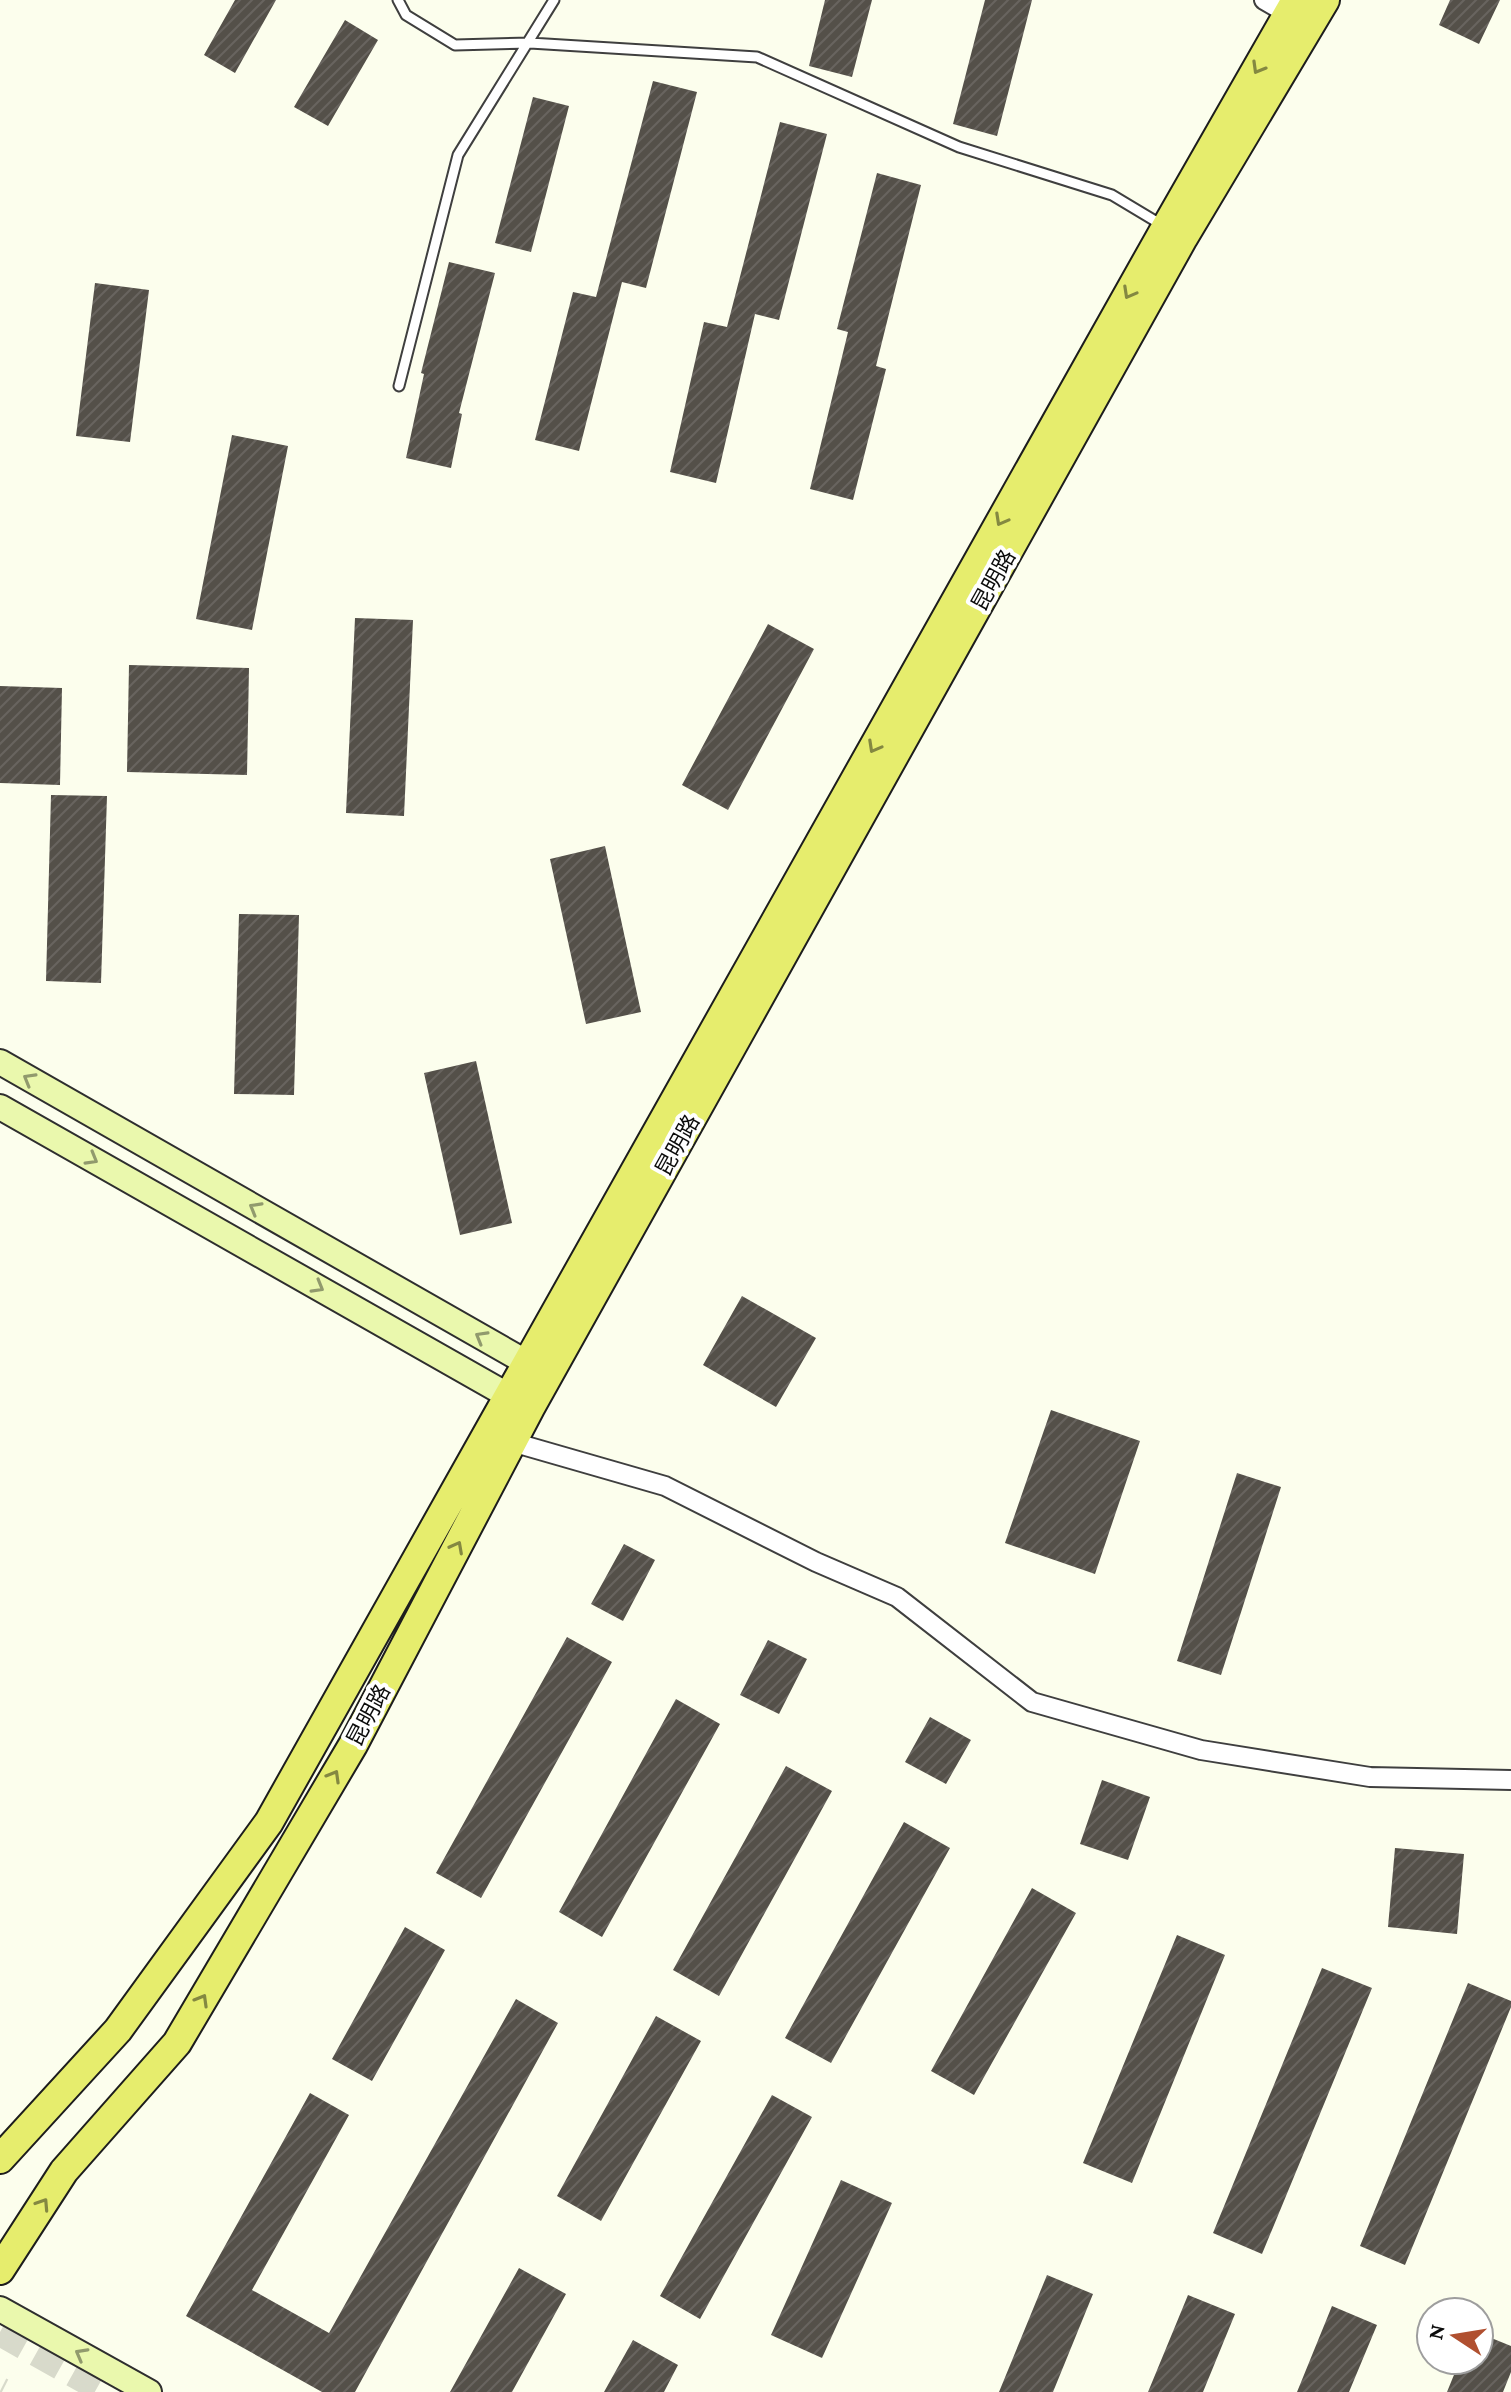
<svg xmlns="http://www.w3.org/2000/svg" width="1511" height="2392" font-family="'Crimson Pro','Noto Sans SC',serif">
<defs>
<pattern id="building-hatch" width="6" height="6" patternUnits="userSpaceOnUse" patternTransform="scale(2)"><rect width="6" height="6" fill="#545049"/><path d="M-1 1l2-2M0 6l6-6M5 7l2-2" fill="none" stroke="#68645f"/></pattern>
</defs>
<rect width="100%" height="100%" fill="#fcfeed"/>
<path fill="url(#building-hatch)" d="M235,0H276L235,73L204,55Z
M825,0H872L852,77L809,66Z
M985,0H1032L997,136L953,124Z
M1450,0H1500L1479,44L1439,25Z
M345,20L378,40L328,126L294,107Z
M653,81L697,92L646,288L622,282L579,451L535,440L573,292L596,297Z
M533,97L569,106L531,252L495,243Z
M780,122L827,134L779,320L755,314L716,483L670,472L704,322L727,327Z
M877,173L921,185L876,366L886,369L853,500L810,489L848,332L837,329Z
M449,262L495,273L459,413L462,414L451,468L406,458L424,374L421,373Z
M95,283L149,290L130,442L76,436Z
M232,435L288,446L252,630L196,619Z
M355,618L413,620L404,816L346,813Z
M768,624L814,649L728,810L682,785Z
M129,665L249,668L247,775L127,772Z
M0,686L62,688L60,785L0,783Z
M51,795L107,796L101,983L46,981Z
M605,846L641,1012L586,1024L550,859Z
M239,914L299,915L294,1095L234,1094Z
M476,1061L512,1223L460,1235L424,1073Z
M742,1296L816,1338L776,1407L703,1365Z
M1051,1410L1140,1441L1095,1574L1005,1543Z
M1237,1473L1281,1487L1221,1675L1177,1661Z
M624,1544L655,1560L623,1621L591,1604Z
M567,1637L612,1662L481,1898L436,1873Z
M768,1640L807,1659L779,1714L740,1695Z
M676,1699L720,1724L602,1937L559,1912Z
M930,1717L971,1740L946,1784L905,1762Z
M786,1766L832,1791L719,1996L673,1970Z
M1102,1780L1150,1797L1128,1860L1080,1844Z
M904,1822L950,1848L831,2063L785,2038Z
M1395,1848L1464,1854L1457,1934L1388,1927Z
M1032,1888L1076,1913L974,2095L931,2071Z
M405,1927L445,1950L372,2081L332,2059Z
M1177,1935L1225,1955L1132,2183L1083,2163Z
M1322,1968L1372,1988L1262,2254L1213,2233Z
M1468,1983L1511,2001V2007L1405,2265L1360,2246Z
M516,1999L558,2023L355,2392H322L186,2316L310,2093L349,2115L252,2290L329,2333Z
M656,2016L701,2041L601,2221L557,2196Z
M772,2095L812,2117L700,2319L660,2296Z
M841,2180L892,2203L822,2358L771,2335Z
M519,2268L566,2294L512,2392H450Z
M1047,2275L1093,2294L1053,2392H999Z
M1188,2295L1235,2314L1203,2392H1148Z
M1332,2306L1377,2325L1349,2392H1297Z
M1479,2333L1511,2346V2372L1503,2392H1447L1460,2360H1479Z
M633,2340L678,2365L664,2392H604Z"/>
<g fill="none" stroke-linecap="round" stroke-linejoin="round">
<path stroke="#d8dacb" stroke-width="28" stroke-dasharray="28 14" stroke-linecap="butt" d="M0,2332L107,2392
M0,2391L2,2392"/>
<g stroke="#3f3f3f" stroke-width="13">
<path id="lane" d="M398,0L406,15L455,45L530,43L757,57L959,147L1112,195L1162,225
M399,386L458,155L554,0"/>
</g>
<g stroke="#3f3f3f" stroke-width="22">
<path id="street" d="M1264,0L1297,19
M504,1436L512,1442L665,1486L816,1562L897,1597L1032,1702L1201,1750L1370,1777L1511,1780"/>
</g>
<g stroke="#2e2e2e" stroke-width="28">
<path id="secondary" d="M0,1062L543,1372
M0,1107L523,1404
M0,2309L149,2392"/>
</g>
<g stroke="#1d1d1d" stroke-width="32">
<path id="primary" d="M0,2159L118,2030L269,1822L1166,227L1296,0
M0,2270L64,2171L177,2043L353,1745L530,1408L1183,238L1325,0"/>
</g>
<use href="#lane" stroke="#fff" stroke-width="9"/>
<use href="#street" stroke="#fff" stroke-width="18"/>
<use href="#secondary" stroke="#eaf8ad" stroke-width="24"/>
<use href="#primary" stroke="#e6ed6d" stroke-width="28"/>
</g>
<defs><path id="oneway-chevron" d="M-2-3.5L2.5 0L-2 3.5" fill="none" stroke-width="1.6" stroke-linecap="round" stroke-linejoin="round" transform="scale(2)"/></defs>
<g stroke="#848841">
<use href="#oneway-chevron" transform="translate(1258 68) rotate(120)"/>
<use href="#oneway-chevron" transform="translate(1129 293) rotate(119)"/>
<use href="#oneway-chevron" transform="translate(1001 520) rotate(119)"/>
<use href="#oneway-chevron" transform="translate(874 747) rotate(119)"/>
<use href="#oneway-chevron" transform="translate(457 1547) rotate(-62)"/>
<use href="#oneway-chevron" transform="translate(334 1776) rotate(-60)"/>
<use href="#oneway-chevron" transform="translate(202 2000) rotate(-60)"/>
<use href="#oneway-chevron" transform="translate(43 2204) rotate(-57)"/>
</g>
<g stroke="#919a6d">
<use href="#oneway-chevron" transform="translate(29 1079) rotate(-150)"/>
<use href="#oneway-chevron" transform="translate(92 1159) rotate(30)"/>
<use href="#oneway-chevron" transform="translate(255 1208) rotate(-150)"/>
<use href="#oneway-chevron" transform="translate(318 1287) rotate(30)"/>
<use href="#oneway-chevron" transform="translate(481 1337) rotate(-150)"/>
<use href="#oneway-chevron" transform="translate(81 2354) rotate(-151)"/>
</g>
<g text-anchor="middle" stroke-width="8" stroke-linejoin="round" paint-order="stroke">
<g font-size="22" fill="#0c0c0c" stroke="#fff">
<text transform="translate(993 580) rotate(-61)" y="8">昆明路</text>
<text transform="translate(677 1145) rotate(-61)" y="8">昆明路</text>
<text transform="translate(368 1715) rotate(-62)" y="8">昆明路</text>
</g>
</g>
<g transform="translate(1455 2336) rotate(282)"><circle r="38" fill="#ffffff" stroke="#9e9e9e" stroke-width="2"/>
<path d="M0-6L14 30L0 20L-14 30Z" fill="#b05030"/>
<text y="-12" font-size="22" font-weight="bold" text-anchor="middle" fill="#0c0c0c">N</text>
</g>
</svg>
